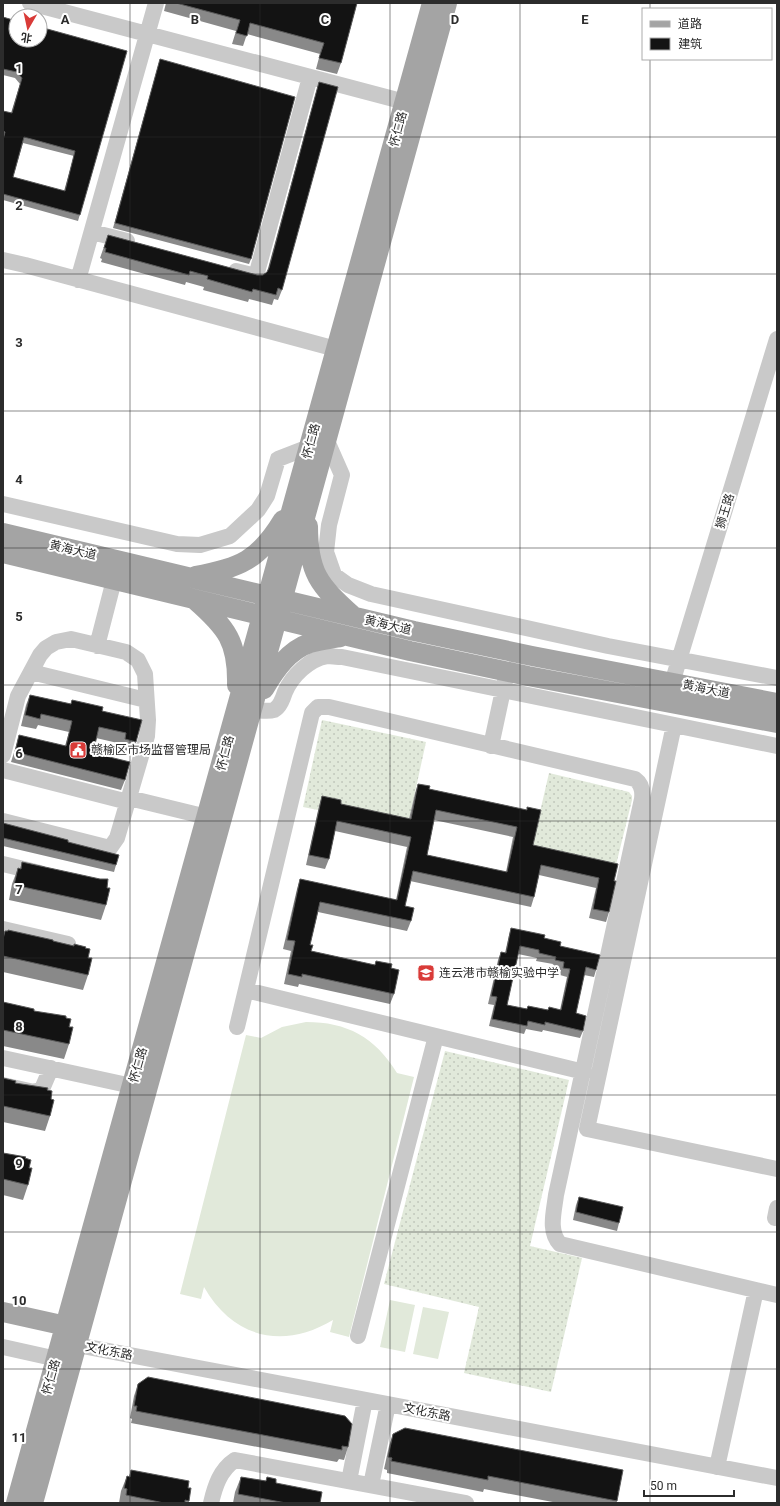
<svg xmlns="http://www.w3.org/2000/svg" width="780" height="1506" font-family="Roboto,'Noto Sans SC',sans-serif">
<defs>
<pattern id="grass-dots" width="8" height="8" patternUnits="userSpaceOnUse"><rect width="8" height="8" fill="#e1e9da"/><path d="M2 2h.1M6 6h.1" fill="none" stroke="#c1c8bb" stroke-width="1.8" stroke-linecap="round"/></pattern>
</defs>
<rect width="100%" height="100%" fill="#fff"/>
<path fill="url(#grass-dots)" d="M322,720L426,742L407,829L319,806L318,810L303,807Z
M549,773L629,792L632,796V800L614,873L530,855Z
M445,1051L569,1080L530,1246L582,1258L551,1392L464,1373L479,1307L384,1284Z"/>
<path fill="#e1e9da" d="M306,1022C347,1022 375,1037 397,1073L414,1077L349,1337L330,1332L333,1320C283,1350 233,1338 204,1287L201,1299L180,1294L246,1035L261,1038L282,1027Z
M390,1300L415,1305L405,1352L380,1347Z
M423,1307L449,1312L438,1359L413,1354Z"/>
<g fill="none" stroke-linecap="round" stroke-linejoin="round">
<path stroke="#c9c9c9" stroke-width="16" d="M30,3L405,102
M92,232L127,241
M3,260L25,265L336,349
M236,271L256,276L310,77
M78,280L156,3
M327,441L342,475L329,525L326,552L334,575L348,585L371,594L608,646L777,678
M3,504L177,544L200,545L230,536L258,510L267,496L278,459L309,447
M97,646L114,580
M31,672L146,700
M672,683L777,339
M252,710C259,710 268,712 274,710C280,707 283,698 285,692C292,676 309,659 327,656C331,656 337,657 342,657L777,746
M674,725L587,1129L777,1169
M491,746L505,681
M3,755L18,696L40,655L46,648L56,642L71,639L126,652L138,660L145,674L148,720L147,736L117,838L110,848L3,821
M3,770L128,802
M129,798L207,817
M3,864L40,873
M3,929L68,944
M246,990L584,1072
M237,1027L312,713L318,707H329L635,779C642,784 643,791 642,799L556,1195C554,1212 548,1231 560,1244L777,1295
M3,1058L132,1086
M3,1085L34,1092L42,1089L51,1068
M775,1218L777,1208
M358,1336L436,1036
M77,1345L777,1478
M3,1347L57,1359
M717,1467L756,1290
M349,1481L365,1400
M371,1485L388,1404
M211,1503C215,1486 220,1470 235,1460L466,1503"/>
<path stroke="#a4a4a4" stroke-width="20" d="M308,526C308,573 319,585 352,615
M3,533L414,631L532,656L777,703
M3,553L410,651L528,676L777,723
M195,576C240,568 259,560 283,520
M195,600C227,628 238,642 237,685
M264,689C275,670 289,650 310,643C320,640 331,639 341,637
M3,1312L66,1326
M16,1503L432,3
M33,1503L447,3"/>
</g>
<path fill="#898989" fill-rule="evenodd" d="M166,3H357L341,63L337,74L316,69L320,54L247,34L243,46L232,44L236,31L164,11Z
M3,17L127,51L78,221L3,200V111L11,113L20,84L15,78L3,75ZM23,143L74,156L64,191L13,177Z
M160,59L251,259L249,264L113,228Z
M319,82L282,290L278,300L274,299L272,305L249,299L248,302L203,290L204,287L186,282L185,285L101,262L102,259L100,258L108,235L257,275H263L267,272L316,93Z
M30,695L71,704L72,700L102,711L136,742L132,752L121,749L122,744L96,738L93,753L125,780L121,790L11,762L16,746L19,735L65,746L69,732L38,725L36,729L21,726L26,705Z
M418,784L429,789L526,810L533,845L614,881L609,912L606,922L589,918L596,888L539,875L534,897L531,907L410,881L405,906L411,921L407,931L318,912L310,945L311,951L375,965L376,961L391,968L394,994L390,1004L299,984L298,987L284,984L291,951L283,949L297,889L300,879L396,900L407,847L335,831L329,859L325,869L306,865L319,806L322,796L341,804L409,819L415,793ZM434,820L513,837L506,872L427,855Z
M3,823L116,865L114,872L3,846Z
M22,862L107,888L106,905L101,920L9,900L12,884L18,868L20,869Z
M511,928L544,938L560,946L596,970L594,977L584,975L576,1013L583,1031L580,1038L543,1030L542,1032L526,1029L524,1034L489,1026L494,1005L488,1004L498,960L501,952L505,953L509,935ZM518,954L537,958L536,961L553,964L552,968L561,970L560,975L567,977L560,1010H547L528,1006L527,1009L507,1005Z
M5,931L85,948L88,958V975L83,990L3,972V936Z
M3,1002L34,1011L66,1018L69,1027V1044L64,1059L3,1046Z
M3,1078L15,1083L47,1090L51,1099L50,1116L45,1131L3,1122Z
M3,1153L25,1158L29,1168L28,1185L23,1200L3,1195Z
M579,1197L619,1223L617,1231L573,1220L576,1205Z
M138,1384L348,1447L344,1460L339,1459L337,1462L131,1423L132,1419L130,1418L134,1396Z
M393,1434L617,1501L616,1503H558L484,1489L483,1492L387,1473V1470L384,1469L389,1446Z
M131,1470L188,1488L189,1501L188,1503H119L121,1491L127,1476H129Z
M241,1477L266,1481L267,1477L276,1483L320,1503H233L235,1492Z"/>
<path fill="#131313" stroke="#5a5a5a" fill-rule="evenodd" d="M176,3H357L341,63L319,58L324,43L250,23L247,36L236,33L240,20Z
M3,17L16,21V40H40V27L127,51L80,215L3,194V140L5,132L3,131V111L12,113L22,78L17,72L3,69ZM24,137L75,151L65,191L13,177Z
M160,59L295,97L251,259L115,223Z
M319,82L338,87L282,290L278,288L276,295L253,289L252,292L207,279L208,276L190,271L189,275L105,252L106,248H104L108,235L257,275H263L267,272L269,268Z
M30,695L71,704L72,700L103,707L102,711L142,720L136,742L125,739L126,733L99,727L93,753L130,762L125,780L15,752L19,735L66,746L72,721L41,714L40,719L25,715Z
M418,784L430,786L429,789L527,810V807L541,810L533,845L618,864L614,881H616L609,912L593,909L599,878L541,865L534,897L413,871L405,906L414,908L411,921L320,902L310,945H313L311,951L375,965L376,961L392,964L391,968L399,970L394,994L302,974V977L288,974L295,941L287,940L300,879L397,900L411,837L337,821L329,859L309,855L322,796L341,800V804L411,819ZM436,810L517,827L507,872L427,855Z
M3,823L68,840V842L119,855L116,865L3,838Z
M22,862L100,879H108L107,888H110L106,905L14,885L18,868L21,869Z
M511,928L545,935L544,938L561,942L560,946L600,955L596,970L586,967L576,1013L586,1016L583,1031L545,1022V1025L528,1021L527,1026L492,1019L497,997L491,996L501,952L506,953ZM520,946L539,950V953L556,957L555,960L564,962L563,968L570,969L561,1010L549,1007L548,1010L528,1006L527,1009L507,1005Z
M8,930L53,940V941L74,946V944L86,947L85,948L90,949L88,958H92L88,975L3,956V939L5,931H8Z
M3,1002L34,1009V1011L66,1016V1018L71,1019L69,1027H73L69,1044L3,1030Z
M3,1078L16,1081L15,1083L48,1088L47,1090L52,1091L51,1099L54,1100L50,1116L3,1106Z
M3,1153L26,1157L25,1158L31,1160L29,1168H32L28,1185L3,1179Z
M579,1197L623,1207L619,1223L576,1212Z
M148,1377L345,1416L352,1424L348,1447L342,1446V1450L136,1411L137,1406H134L138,1384Z
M405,1428L623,1470L617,1501L488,1476V1480L391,1461L392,1458L388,1457L393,1434Z
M131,1470L189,1481L188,1488H191L189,1501L185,1500V1503H164L126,1495L127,1489L124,1488L127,1476L130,1477Z
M241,1477L266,1481L267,1477L276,1479V1483L322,1492L320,1503H286L238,1494Z"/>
<path fill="none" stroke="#2c2c2c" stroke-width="1" stroke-opacity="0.55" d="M130,3V1503M260,3V1503M390,3V1503M520,3V1503M650,3V9M650,59V1503M3,137H777M3,274H777M3,411H777M3,548H777M3,685H777M3,821H777M3,958H777M3,1095H777M3,1232H777M3,1369H777"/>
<defs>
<g id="civic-square" transform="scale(0.9)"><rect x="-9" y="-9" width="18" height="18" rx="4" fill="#d93b38" stroke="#fff"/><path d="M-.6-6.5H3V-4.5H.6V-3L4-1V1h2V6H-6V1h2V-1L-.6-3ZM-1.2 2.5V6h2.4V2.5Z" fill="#fff"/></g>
<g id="school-square" transform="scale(0.9)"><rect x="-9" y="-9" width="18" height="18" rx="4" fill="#d93b38" stroke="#fff"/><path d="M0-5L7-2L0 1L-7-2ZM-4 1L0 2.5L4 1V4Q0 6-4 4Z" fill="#fff"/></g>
</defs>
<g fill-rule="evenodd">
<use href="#civic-square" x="78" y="750"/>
<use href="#school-square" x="426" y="973"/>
</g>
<g text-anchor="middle" stroke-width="4" stroke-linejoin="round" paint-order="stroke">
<g font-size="12" fill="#2c2c2c" stroke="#fff">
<text transform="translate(398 129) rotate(-75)" y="4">怀仁路</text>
<text transform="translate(311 441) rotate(-75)" y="4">怀仁路</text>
<text transform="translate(725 511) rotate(-73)" y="4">狮王路</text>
<text transform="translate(73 550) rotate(13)" y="4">黄海大道</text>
<text transform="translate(388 625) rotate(13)" y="4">黄海大道</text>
<text transform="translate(706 689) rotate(11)" y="4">黄海大道</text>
<text transform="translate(225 753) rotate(-75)" y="4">怀仁路</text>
<text transform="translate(138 1065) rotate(-74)" y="4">怀仁路</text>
<text transform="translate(109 1351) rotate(11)" y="4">文化东路</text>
<text transform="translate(51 1377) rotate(-74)" y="4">怀仁路</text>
<text transform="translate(427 1412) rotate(11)" y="4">文化东路</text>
</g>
<g font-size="12" fill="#2c2c2c" stroke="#fff" text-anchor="start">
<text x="91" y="754">赣榆区市场监督管理局</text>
<text x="439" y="977">连云港市赣榆实验中学</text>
</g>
</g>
<g font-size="13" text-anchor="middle" font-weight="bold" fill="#2c2c2c" stroke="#fff" stroke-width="4" stroke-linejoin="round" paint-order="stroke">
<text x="65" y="24">A</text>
<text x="195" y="24">B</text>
<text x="325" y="24">C</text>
<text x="455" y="24">D</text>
<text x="585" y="24">E</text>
<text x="19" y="73">1</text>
<text x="19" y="210">2</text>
<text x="19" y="347">3</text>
<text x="19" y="484">4</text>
<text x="19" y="621">5</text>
<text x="19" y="758">6</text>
<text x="19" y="894">7</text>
<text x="19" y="1031">8</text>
<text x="19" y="1168">9</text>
<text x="19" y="1305">10</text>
<text x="19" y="1442">11</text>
</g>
<rect width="780" height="1506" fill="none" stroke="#2c2c2c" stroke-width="8"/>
<rect x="642" y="8" width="130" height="52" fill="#ffffff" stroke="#ababab"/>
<rect x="650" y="21" width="20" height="6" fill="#a4a4a4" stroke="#ababab"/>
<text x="678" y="28" font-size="12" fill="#2c2c2c">道路</text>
<rect x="650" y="38" width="20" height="12" fill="#131313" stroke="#ababab"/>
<text x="678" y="48" font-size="12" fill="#2c2c2c">建筑</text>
<g transform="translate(28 28) rotate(189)"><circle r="19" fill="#ffffff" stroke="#ababab"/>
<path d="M0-3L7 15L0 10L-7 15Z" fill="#d93b38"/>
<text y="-6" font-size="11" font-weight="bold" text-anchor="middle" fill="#2c2c2c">北</text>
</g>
<path d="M644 1490v6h90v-6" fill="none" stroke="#2c2c2c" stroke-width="2"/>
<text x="650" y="1490" font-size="12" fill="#2c2c2c" stroke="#ffffff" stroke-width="3" paint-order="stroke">50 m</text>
</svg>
